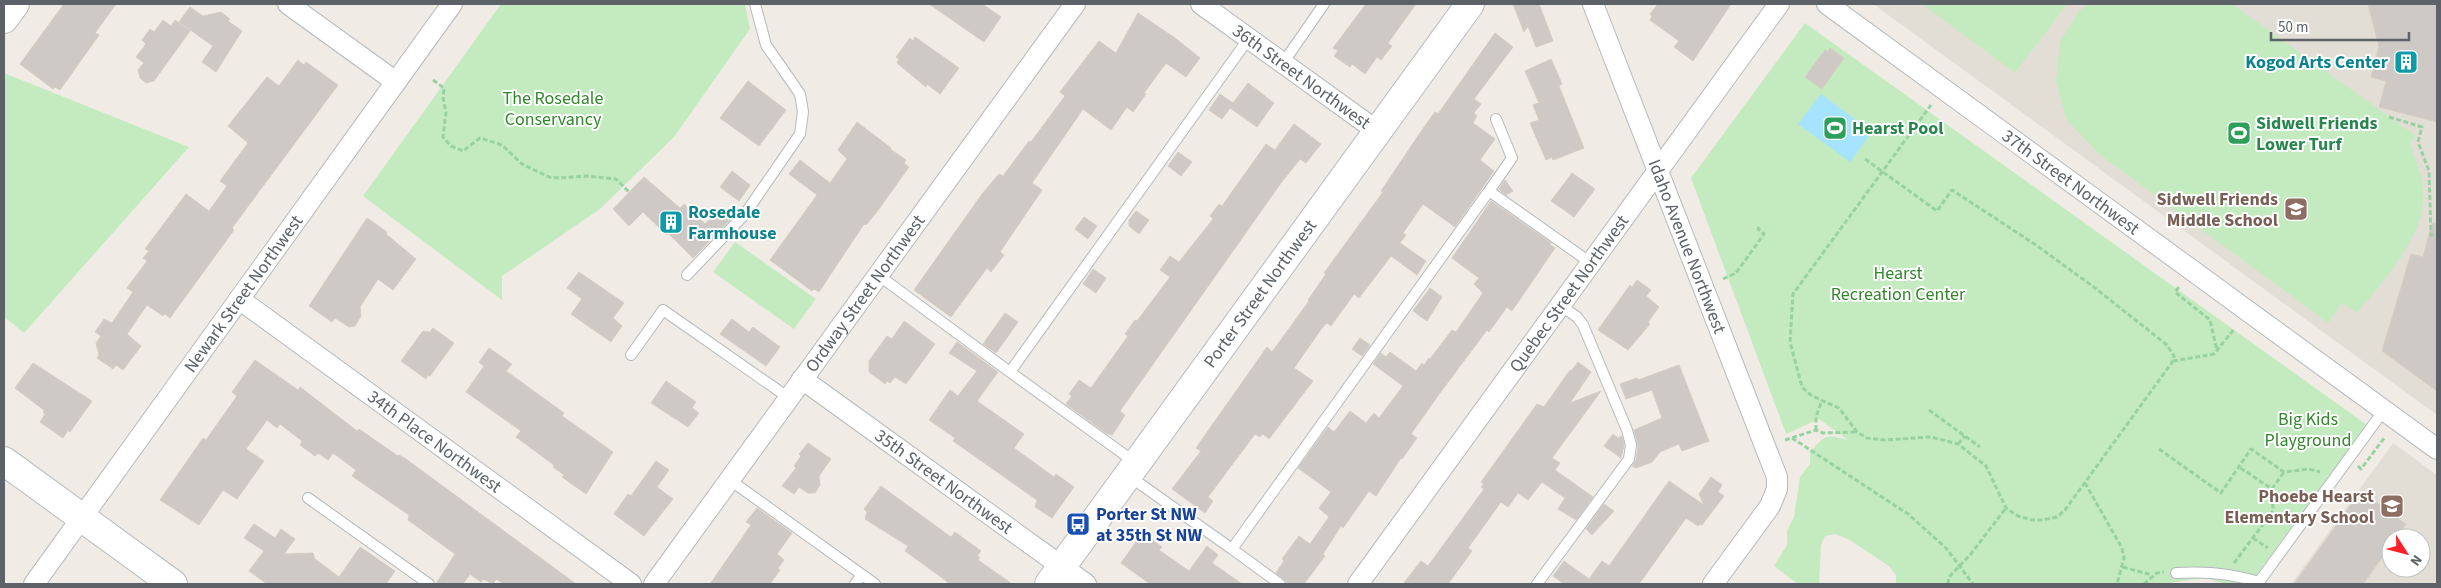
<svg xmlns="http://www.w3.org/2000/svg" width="2441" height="588" font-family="'Source Sans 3',sans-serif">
<rect width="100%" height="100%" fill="#f0ece5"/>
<path fill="#e3ded5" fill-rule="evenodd" d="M1873,4H2437V415Z
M2393,443L2437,475V584H2291ZM2391,538H2421V568H2391Z"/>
<path fill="#c4eabf" d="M501,4H745L750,29L674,137L600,209L502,276V300L363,196Z
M1922,4H2067L2015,73Z
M2088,4H2232L2416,136L2410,143C2414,156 2420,170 2422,183C2432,231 2384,279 2357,313L2342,303L2328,323L2099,154L2066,119L2056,81L2060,42L2078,12Z
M1805,23L2367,425L2250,584H2226L2205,578L2160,584H1896V575L1889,566L1848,539L1835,534L1825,536L1821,545L1819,584H1798L1774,566L1787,545V531L1794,517L1800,477L1810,464V452C1826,434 1826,434 1848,440L1819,419L1786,434L1691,178Z
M4,73L189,147L24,333L4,317Z
M735,242L816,299L794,329L713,272Z"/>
<path fill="#a6e3ff" d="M1821,94L1872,132L1850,162L1798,124Z"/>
<path fill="#cec9c4" stroke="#d6cdc2" d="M64,4H116L95,33L99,35L60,90L55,87L53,89L20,64Z
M929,4H982L1001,17L984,42Z
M1366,4H1416L1388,43L1392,46L1381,60L1377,57L1365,74L1352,64L1350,67L1334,56L1338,51L1333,48Z
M1513,4H1539L1553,41L1536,47L1528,26L1524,32Z
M1658,4H1731L1693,61L1674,47L1679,41L1650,20L1652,16L1650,14Z
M2368,4H2437V122L2379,107L2386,81L2371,77L2379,47Z
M190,7L203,16L221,12L230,19L228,21L242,31L216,72L202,62L213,46L179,22Z
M1138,13L1175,38L1200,58L1186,77L1166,63L1144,93L1146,94L1133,112L1127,107L1111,130L1083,109L1032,183L1042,190L1000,252L1004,255L991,272L987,268L951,317L914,290L982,194L999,174L1003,176L1029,141L1031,142L1065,96L1060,92L1099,41L1116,53Z
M163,20L171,26L175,20L190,31L154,81L146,83L140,78L138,70L144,63L136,57L146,44L142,40L150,29L154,32Z
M1495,33L1513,47L1474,99L1481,104L1474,113L1477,116L1473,123L1495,139L1480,160L1494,171L1455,227L1423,204L1403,233L1406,235L1400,243L1426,261L1417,275L1391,256L1359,298L1354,294L1331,326L1327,323L1322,328L1294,368L1313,381L1269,439L1263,434L1260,437L1255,434L1208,497L1213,501L1205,513L1172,489L1201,451L1196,448L1267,347L1272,352L1309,301L1308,300L1326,274L1324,273L1383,192L1381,191L1422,130L1435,112L1438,114Z
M915,37L959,68L940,94L927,84L926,87L897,63L899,59L896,57L910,38L913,41Z
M1830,48L1844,58L1822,89L1805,77L1825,50L1828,52Z
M1551,59L1562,84L1559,86L1584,148L1553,160L1552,157L1546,160L1530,123L1539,120L1533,105L1539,103L1525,71Z
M298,60L304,65L306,62L338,85L232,228L234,230L170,318L165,314L163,316L147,305L127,334L141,346L123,370L116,365L113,369L97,358L99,355L96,343L101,336L95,332L104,319L112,323L133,292L127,288L147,261L143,258L149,251L145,249L186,194L209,211L227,186L220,181L248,143L228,126L267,77L279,86Z
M748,81L786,110L759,146L720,118Z
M1248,83L1274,103L1257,127L1230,108L1222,119L1209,110L1220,94L1233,103Z
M857,122L891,148L890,149L906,160L904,163L909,167L876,213L866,225L864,224L819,292L814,289L812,291L770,260L817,195L789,174L800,160L830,183L847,159L838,150Z
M1294,124L1321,144L1306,163L1300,159L1281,183L1120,411L1125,415L1117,428L1112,435L1106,433L1066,404L1072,396L1069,394L1079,380L1091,388L1128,336L1125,334L1135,320L1137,321L1170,277L1160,270L1170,256L1179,262L1213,219L1210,216L1219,204L1222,206L1266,144L1275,150Z
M1178,152L1192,162L1181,176L1168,166Z
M732,171L750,185L739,201L720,187Z
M1572,173L1595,189L1574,217L1551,201Z
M644,177L680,208L684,204L705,224L721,209L731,219L693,258L668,233L667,235L643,212L629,226L613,209Z
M1505,180L1513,191L1506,195L1499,189Z
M1491,201L1551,243L1550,245L1555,248L1512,311L1507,307L1489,332L1487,330L1437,397L1411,434L1417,438L1402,459L1401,458L1376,496L1369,491L1343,528L1341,526L1323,554L1325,556L1304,584H1289L1276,573L1284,561L1282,559L1299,536L1310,544L1329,517L1319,508L1331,492L1298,468L1328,427L1334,432L1350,411L1366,423L1374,413L1379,418L1403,386L1373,364L1381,353L1386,357L1390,352L1416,371L1422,363L1424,365L1429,358L1430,359L1452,330L1456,332L1483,293L1474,284L1479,278L1452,258Z
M1136,211L1149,220L1139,234L1129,226V220Z
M1084,217L1097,226L1088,239L1075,229Z
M367,218L387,232L386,234L416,259L393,290L378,279L360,307L361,316L355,326L349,327L335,318L332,322L309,306Z
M2432,223H2437V391L2382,351L2411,254L2423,257Z
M1093,269L1106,278L1096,293L1083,284Z
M579,272L624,303L613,318L622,326L611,342L571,314L582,299L567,288Z
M1637,280L1651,290L1646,296L1659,307L1648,322L1650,324L1628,350L1598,330L1630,285L1632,287Z
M1430,288L1442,297L1427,321L1413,311Z
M1005,313L1018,322L996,353L983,344Z
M732,319L749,332L753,327L780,347L766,366L720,334Z
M904,321L935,344L906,384L895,377L890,383L887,381L885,384L869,372V361L887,336L892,339Z
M433,328L454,343L430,376L428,375L426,379L401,361L423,331L430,332Z
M1360,338L1370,345L1362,356L1352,349Z
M957,342L998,372L977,401L1024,434L1014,448L1054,477L1056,474L1074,487L1052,518L1035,507L1037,500L953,441L955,438L929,420L950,390L958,396L977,371L949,353Z
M489,348L512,364L506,371L564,413L562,416L613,452L586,494L562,477L564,475L553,467L554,465L516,437L521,431L466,392L484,366L479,362Z
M255,360L298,390L300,387L357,431L359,429L398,456L399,455L406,459L576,584H504L496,579L493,584L483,579L481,582L470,574L463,584H436L455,554L408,520L409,515L352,476L356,470L333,453L328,460L318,453L315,456L300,445L302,441L280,424L277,428L267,420L246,449L264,461L237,499L223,490L199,525L160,500L203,438L206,440L237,396L232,392Z
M1578,362L1591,372L1570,403L1601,391L1552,458L1560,463L1555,470L1593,497L1576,520L1558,509L1565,498L1542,482L1528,500L1518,493L1508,507L1501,502L1468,548L1472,551L1448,584H1403L1421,561L1428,566L1484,489L1481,487L1484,484L1481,482L1537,404L1544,407L1570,370L1571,371Z
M33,363L92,401L70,432L68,430L63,438L40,422L45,414L43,412L44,410L15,388Z
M1679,365L1709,441L1682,451L1679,444L1660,452L1652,462L1636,468L1632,466L1636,460L1638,446L1634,430L1662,418L1652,390L1626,399L1620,384L1637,378L1638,380Z
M666,381L696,402L692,408L699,413L688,427L651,403Z
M1613,434L1618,438L1622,436L1624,445L1621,458L1604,446Z
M808,443L831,459L819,476L820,485L815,493H808L799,487L794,494L782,486L796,468L794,466L801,456L799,454Z
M656,461L669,470L657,487L673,499L644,536L614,514L628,494L631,496Z
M1711,477L1722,485L1718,492L1724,496L1702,525L1700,524L1698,526L1686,518L1639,584H1564L1553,576L1564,561L1589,579L1602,561L1609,566L1669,481L1704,505L1699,494Z
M881,486L951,537L955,532L981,551L977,556L980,557L978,560L1012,584H950L941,577L905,551L908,546L865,519L867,512L864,509Z
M2361,491L2406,524L2396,538H2391V545L2363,584H2294Z
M1604,504L1614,511L1592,535L1586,529Z
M757,508L792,533L777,554L784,560L778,568L780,570L770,584H710L751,525L746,522Z
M254,524L275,538L281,529L295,539L284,554L313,553L315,559L339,577L360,547L395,571L386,584H267L249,571L264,551L244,538Z
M1143,532L1162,547L1159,550L1189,571L1207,546L1218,555L1212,563L1242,584H1150L1121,563Z"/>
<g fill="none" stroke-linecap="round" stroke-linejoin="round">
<g stroke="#b5b9bd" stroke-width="12">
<path id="lane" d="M1283,63L1324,4
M1489,191L1512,158L1496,119
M687,275L745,214L800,134L803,112L800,94L766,45L755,4
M878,275L1010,372
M631,355L663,310L789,398
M1136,463L1010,372L1249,38
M1129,476L1232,549
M730,480L875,584
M308,498L429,584
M2176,573C2206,571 2231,573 2259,582L2384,410
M855,584L862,575
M1280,584L1232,549L1489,191L1591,263
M1537,584L1629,459L1631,445L1627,430L1583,325L1577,317L1560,305"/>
</g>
<g stroke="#b5b9bd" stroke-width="22">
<g id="street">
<path d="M288,4L396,82"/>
<path id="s1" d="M1201,4L1377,131"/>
<path id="s2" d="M1593,4L1777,477V489L1770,506L1713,584"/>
<path id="s3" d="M1827,4L2437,449"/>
<path id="s4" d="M239,299L631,584"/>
<path id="s5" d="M802,379L1086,584"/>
<path id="s6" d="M34,584L452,4"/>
<path id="s7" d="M654,584L1075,4"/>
<path id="s8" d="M1358,584L1779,4"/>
</g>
</g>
<g stroke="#b6bbc0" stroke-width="30">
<g id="secondary">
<path d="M4,19L15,4"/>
<path d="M4,461L173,584"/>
<path id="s9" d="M1049,584L1470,4"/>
</g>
</g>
<path stroke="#99d2a2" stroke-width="3" stroke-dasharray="5 2.5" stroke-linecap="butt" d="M433,80L444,88L443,98L446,112L443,137L451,146L463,151L480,138L502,145L522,164L549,177L559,178L587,176L616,179L629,192
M2389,117L2422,127L2418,142L2429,171L2431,235H2437
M1865,159L1937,211L1952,190L2036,245L2095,288L2167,345L2174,356L2173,361L2065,510L2057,517L2042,520H2032L2018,516L2006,508L1986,466L1958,444L1931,437L1886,440L1867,438L1857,432L1839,408L1812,396L1802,387L1790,342L1793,294L1931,105
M1723,279L1736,273L1764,234L1758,229L1761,225
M2179,287L2175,292L2210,320L2217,351
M2173,361L2214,354L2235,328
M1929,410L1980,447
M1816,430V417L1822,400
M1792,438L1908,514L1946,548L1973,584
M1785,440L1816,430L1823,433L1857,432
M1958,444L1965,436
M2159,449L2221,493L2251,449L2284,472L2309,469L2320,472
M2358,466L2361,469L2385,437
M2085,483L2122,548L2124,558L2117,584
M2272,489L2284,472
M2253,538L2268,548
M2234,563L2273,511L2272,489L2239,467
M2123,567L2152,575
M1948,584L1949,577L1970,555L2006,508
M2144,584L2157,573L2164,572"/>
<use href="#lane" stroke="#fff" stroke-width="10"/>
<use href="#street" stroke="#fff" stroke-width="20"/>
<use href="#secondary" stroke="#fff" stroke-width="28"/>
</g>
<defs>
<g id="building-square" transform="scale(1.25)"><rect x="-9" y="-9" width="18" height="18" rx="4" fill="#0f9aa8" stroke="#fff"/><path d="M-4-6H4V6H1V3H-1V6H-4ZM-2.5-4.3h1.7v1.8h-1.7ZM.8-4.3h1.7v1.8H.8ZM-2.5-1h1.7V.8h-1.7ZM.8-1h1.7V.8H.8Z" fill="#fff"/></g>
<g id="stadium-square" transform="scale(1.25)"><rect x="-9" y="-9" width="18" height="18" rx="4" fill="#2e9e5b" stroke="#fff"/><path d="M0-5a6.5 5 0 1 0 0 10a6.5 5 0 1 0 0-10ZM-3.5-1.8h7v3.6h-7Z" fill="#fff"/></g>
<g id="school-square" transform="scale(1.25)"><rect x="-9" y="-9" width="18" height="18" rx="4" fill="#8d6e63" stroke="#fff"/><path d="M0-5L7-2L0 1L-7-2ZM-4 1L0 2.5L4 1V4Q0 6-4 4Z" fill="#fff"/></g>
<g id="bus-square" transform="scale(1.25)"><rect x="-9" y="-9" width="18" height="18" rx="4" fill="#1a4fb4" stroke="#fff"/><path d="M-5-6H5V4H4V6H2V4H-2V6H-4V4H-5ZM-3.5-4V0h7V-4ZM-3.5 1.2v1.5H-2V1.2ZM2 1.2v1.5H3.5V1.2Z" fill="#fff"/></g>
</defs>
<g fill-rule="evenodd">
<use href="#building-square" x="2406" y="62"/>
<use href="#stadium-square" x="1835" y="128"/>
<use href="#stadium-square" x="2239" y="133"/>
<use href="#school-square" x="2296" y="209"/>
<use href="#building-square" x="671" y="222"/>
<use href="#school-square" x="2392" y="506"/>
<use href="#bus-square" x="1078" y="524"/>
</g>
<g text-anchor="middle" stroke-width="4" stroke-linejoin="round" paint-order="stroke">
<g font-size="18" font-weight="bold" fill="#0d838f" stroke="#fff" text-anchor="end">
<text x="2388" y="68">Kogod Arts Center</text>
<text x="688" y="218" text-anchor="start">Rosedale<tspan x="688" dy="21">Farmhouse</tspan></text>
</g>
<g font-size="18" fill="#5c6267" stroke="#fff">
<text dy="6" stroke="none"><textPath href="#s1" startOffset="124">36th Street Northwest</textPath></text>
<text dy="6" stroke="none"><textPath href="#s3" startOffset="302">37th Street Northwest</textPath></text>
<text dy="6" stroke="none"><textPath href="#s2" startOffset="260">Idaho Avenue Northwest</textPath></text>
<text dy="6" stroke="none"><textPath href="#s6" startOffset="358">Newark Street Northwest</textPath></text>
<text dy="6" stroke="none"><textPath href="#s7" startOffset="359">Ordway Street Northwest</textPath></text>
<text dy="6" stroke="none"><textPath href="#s9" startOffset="359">Porter Street Northwest</textPath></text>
<text dy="6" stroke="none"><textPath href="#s8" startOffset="359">Quebec Street Northwest</textPath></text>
<text dy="6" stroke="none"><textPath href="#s4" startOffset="242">34th Place Northwest</textPath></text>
<text dy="6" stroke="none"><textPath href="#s5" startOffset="175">35th Street Northwest</textPath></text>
</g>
<g font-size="18" fill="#32862c" stroke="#fff">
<text x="553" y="104">The Rosedale<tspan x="553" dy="21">Conservancy</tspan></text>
<text x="1898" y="279">Hearst<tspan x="1898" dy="21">Recreation Center</tspan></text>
<text x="2308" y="425">Big Kids<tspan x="2308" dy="21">Playground</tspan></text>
</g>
<g font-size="18" font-weight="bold" fill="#27864d" stroke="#fff" text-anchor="start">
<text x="2256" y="129">Sidwell Friends<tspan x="2256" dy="21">Lower Turf</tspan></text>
<text x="1852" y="134">Hearst Pool</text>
</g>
<g font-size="18" font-weight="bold" fill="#785e54" stroke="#fff" text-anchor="end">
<text x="2278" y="205">Sidwell Friends<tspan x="2278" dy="21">Middle School</tspan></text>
<text x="2374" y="502">Phoebe Hearst<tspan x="2374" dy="21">Elementary School</tspan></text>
</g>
<g font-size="18" font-weight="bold" fill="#164399" stroke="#fff" text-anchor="start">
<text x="1096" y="520">Porter St NW<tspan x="1096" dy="21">at 35th St NW</tspan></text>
</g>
</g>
<rect width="2441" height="588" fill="none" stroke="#5c6267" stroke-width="10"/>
<g transform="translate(2406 553) rotate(126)"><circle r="24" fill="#ffffff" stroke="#bec0c2"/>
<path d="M0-4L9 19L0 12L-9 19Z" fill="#fb202a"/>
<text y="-8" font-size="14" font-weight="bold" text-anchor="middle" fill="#5c6267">N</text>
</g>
<path d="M2271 32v8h138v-8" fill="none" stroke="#5c6267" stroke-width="2.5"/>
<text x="2278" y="32" font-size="15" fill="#5c6267" stroke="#ffffff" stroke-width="4" paint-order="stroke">50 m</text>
</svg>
